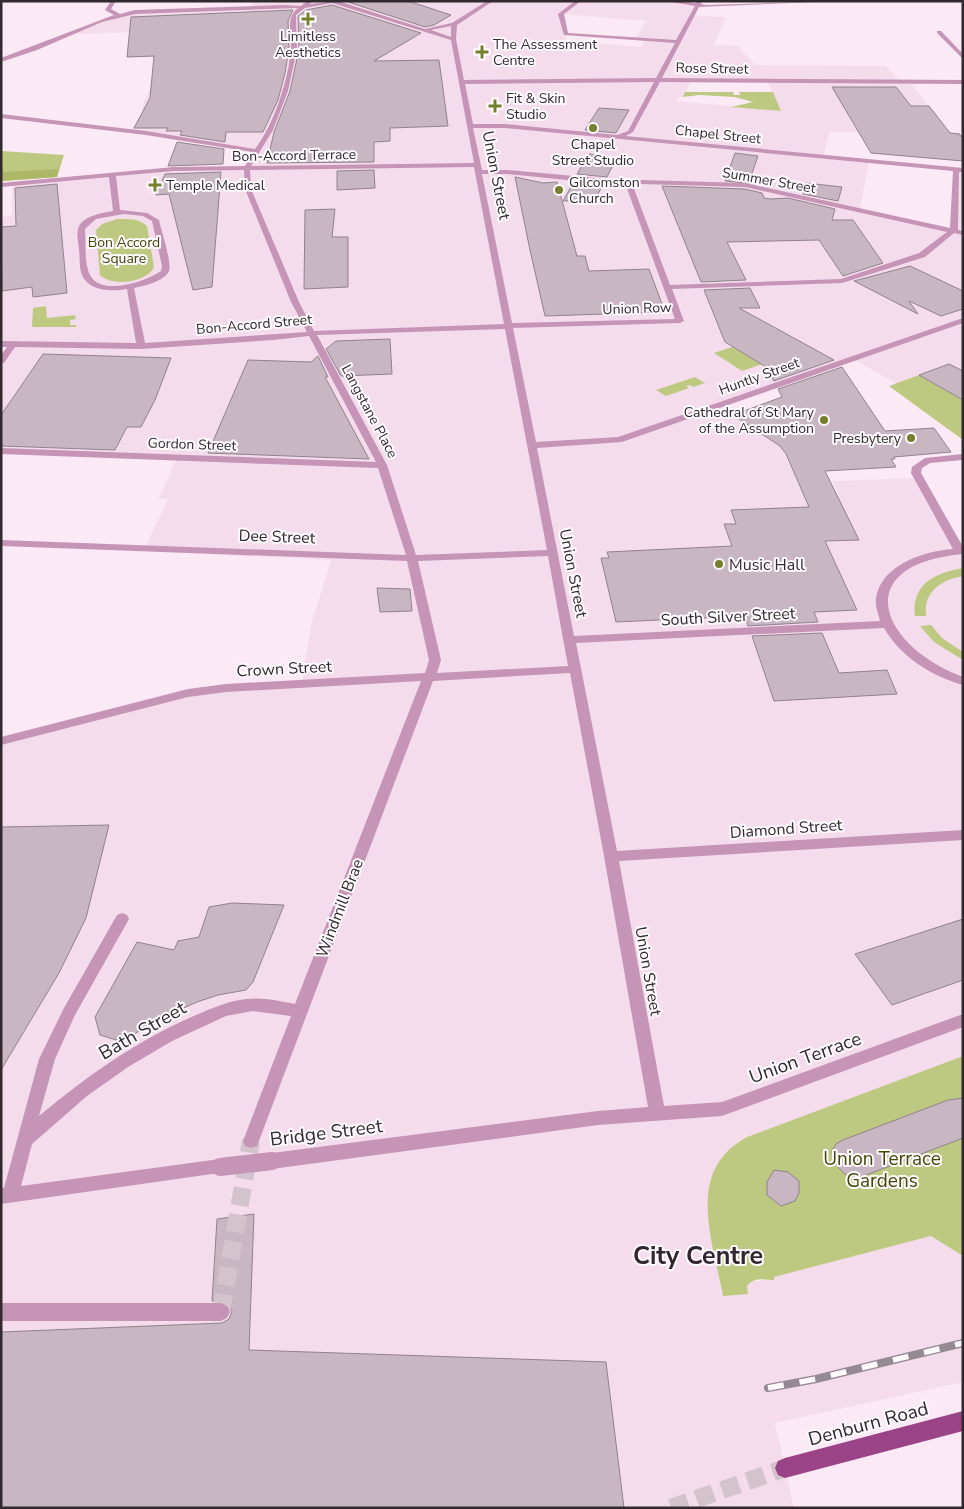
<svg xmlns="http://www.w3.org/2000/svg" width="964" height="1509" font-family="'Nunito Sans',sans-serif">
<rect width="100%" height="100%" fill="#fbe9f5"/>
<path fill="#f5dced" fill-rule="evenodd" d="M251,1H690L688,3L697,5L692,16L726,17L714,45L738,46L755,65L886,66L900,81H909L948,131L830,132L828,137L823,157L869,161L860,210L955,229L956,169L963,170V413L928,401L851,358L719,406L780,446L804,495L840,496L832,481L919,478L963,551V1056L747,1137L737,1142L707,1195L709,1221L747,1286L754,1281L774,1280V1277L931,1236L963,1256V1382L775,1423L794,1508H1V741L188,693L302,683L311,625L331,560L144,551L168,499L159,498L177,458L1,451V361L13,345L1,344V218L12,215V183L132,172L247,168L257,151L128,131L147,118V109H141L164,56L127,57L129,32L85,34L70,33L85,26L135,12L252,7ZM562,14L646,21L635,40L644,41L641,47L565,41L566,34ZM691,81H767L779,105L780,111L676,101L679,97H683Z"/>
<path fill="#bdc980" d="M685,92H733L734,95H740L739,92H773L781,111L731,107L753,102L735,97L699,95L683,97Z
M1,151L64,155L57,177L1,181Z
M117,219C127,219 139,218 147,226L154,267C147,283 112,287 100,275L96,230L102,224Z
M46,306L47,318L75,315L76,319L70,320V325H76V327H32L33,308Z
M732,347L762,364L742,371L714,353Z
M919,375L963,400V440L889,386Z
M695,377L705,383L693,387L690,385L686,386L689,388L666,396L656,390Z
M963,568V576C941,580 923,592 926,616H915C911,584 935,573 963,568Z
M931,625L942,638L963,652V660L934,642L920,626Z
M963,1056V1256L931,1236L774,1277V1280C765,1280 755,1276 747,1286L748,1294L723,1296C713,1240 684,1171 747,1137Z"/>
<path fill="#acb866" d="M1,164L4,172L59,169L57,177L1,181Z"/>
<path fill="#c8b7c3" stroke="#91828c" d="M345,1H408L451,15L434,25L425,27Z
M332,5L421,33L374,61L439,60L448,126L390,128V141L374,142V162L267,163L274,132L290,91L299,49L298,16L306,10Z
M293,10L288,21L289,48L285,73L278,100L263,132H226L225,142L180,135L182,131H166L168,128H134L150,98L154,56L127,57L131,17Z
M832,87H896L911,106H929L950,133L960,134V136H963V161L871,153Z
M599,108L629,110L616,133L585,130Z
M177,142L224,149L223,164L168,166Z
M735,153L758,156L751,176L756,184L725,181Z
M589,154L607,156L612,167L607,177L577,174Z
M374,170L375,188L337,190V171Z
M221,172L212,287L193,290L169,194L156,195L165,174Z
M515,177L543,183L557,182L577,256H585L589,271L649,269L665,312L545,316L530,250Z
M573,183L602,186L595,200L563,201Z
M806,183L842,187L838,201L803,194Z
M57,184L67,293L33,297L32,287L2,291L1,227L16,226L15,188Z
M662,186L745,189L762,193L764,198L770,199L788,198L835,209L832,220H853L883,263L843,276L819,240L727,242L746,280L701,282Z
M335,209L332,237H348V287L304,289L305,210Z
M910,266L963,291V309L941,316L909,301L918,314L854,281Z
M750,288L760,308H739L834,360L774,381L766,367L725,342L704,290Z
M390,339L392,374L341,376L326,349L336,341Z
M43,354L171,358L155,400L141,427H127L115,450L1,446V415Z
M318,356L328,377H325L369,459L208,453L248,360L311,362Z
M949,364L963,371V400L919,375Z
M842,367L885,431L934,428L951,452L894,457L895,459H891L896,467L825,471L859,540L825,541L857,610L814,612L818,622L748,626L745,616L616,622L601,558H609L607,552L732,546L724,524H736L731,510L809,507L786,454L780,446L733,415L782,397L778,389Z
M377,588L410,589L412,611L380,612Z
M822,633L839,673L887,670L897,694L774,701L752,636Z
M109,825L86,918L59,973L1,1070V827Z
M232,903L284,905L253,982L246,990L218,995L197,1002L152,1022L123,1042L100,1035L95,1017L137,942L174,950L178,941L199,937L209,907Z
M963,919V980L892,1005L855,954Z
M963,1098V1138L861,1177L847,1176L833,1162L832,1151L836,1144L843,1140L948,1100Z
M774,1170L788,1172L799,1181V1193L795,1201L781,1206L767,1195V1182Z
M254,1214L249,1350L606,1362L624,1508H1V1332L222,1323L229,1319L232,1311L228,1304L221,1301H212L217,1219Z"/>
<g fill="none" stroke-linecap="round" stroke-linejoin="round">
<path stroke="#d2c3cd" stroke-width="18" stroke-dasharray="18 9" stroke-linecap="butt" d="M221,1312L251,1141"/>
<path stroke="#d2c3cd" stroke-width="18" stroke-dasharray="18 9" stroke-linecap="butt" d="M671,1508L785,1468"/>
<path fill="#c594b7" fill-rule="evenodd" d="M111,1H116L111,9L120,14L135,10L283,5L301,6L307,1H312L310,4L338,1L425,29L452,23L487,1H493L457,25L456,39L464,80L656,78L675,43L564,35L558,14L575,1H581L564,14L568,33L676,40L695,6L666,1L696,3L697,1H702L701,4L706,5L835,1L699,7L662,78L963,80V84L660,82L633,132L626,136L963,168V172H959L958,230L963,231V235L954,233L925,257L842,283L672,289L684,321L680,323L513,328L536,442L618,437L963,318V323L622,442L537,448L574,636L880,621C879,616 877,611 876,606C874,567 923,551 953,549L911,473L912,467L925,458L963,454V460L930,463L922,468L921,473L963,547V554C849,564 878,645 963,677V685C931,676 900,656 884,628L576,643L617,851L963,830V840L619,861L664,1106L722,1102L963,1014V1027L722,1116L598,1125L272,1169L266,1166L264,1161L266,1156L272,1153L598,1111L648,1107L604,856L570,673L433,681L257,1146L251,1148L245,1146L243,1141L291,1016L253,1011L226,1016L172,1041L128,1067L87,1096L32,1144L21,1186L220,1159L226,1162L228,1167L226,1172L1,1204V1188H4L39,1059L64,1008L117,915L122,913L127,915L129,919L75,1015L55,1059L39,1116C87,1076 138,1040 196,1015C212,1008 229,1001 246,999C262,997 280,1001 295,1004L421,681L226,692L188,697L1,745V737L188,689L226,684L425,673L429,660L407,561L1,546V540L406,555L378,468L1,454V448L376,462L309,336L273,340L141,349L15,347L4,363H1V355L7,347H1V341L136,343L127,289C111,292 86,291 81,272C79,265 80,256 79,249C78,240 75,230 81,223C89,215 102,213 113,211L109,177L1,187V183L174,167L245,166L252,152L146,135L1,118V114L146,131L255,149C274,125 289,78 291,48C292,34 285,18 298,8L135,14L102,22L37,50L1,62V58L114,15L105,10ZM332,3L451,40L474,163L251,166L273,130L288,91L297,49L296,15L305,8ZM451,26V37L431,30ZM654,82L628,131L617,135L505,124H473L465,84ZM473,128H505L953,171L950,228L745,183L641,180L629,183L618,180L507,170H482ZM474,167L504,324L314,331L299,302L251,189L250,170ZM244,170L245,189L291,302L307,332L145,343L134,288C144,286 165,281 169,271C172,262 161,230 159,220L147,213L120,210L116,176L174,171ZM482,174H507L626,186L675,319L512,323ZM641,184L745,187L947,232L919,253L841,279L670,285L633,186ZM124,214L143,216L152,221L162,266L161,271C147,281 101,297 90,275C84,263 86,243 85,229L96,219ZM505,329L547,550L416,555L387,465L317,335ZM548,556L568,666L437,673L441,660L418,561Z
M937,31H941L963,54V59L937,33Z
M1,1303H221L227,1306L230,1312L227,1318L221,1321H1Z"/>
<path fill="#9a4386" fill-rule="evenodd" d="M963,1411V1431L785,1478L778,1475L775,1468L778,1461L785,1458Z"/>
<g stroke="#968a92" stroke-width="8">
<path id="rail" d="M768,1388L816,1379L963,1343"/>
</g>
<use href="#rail" stroke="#fffbfe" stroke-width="5.5" stroke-dasharray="16" stroke-linecap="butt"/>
<path stroke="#c594b7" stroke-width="18" d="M220,1167L272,1161"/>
</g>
<g fill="#75802d" stroke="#fffbfe" stroke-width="2">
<path d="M305.5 11.5h5v5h5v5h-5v5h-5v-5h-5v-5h5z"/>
<path d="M479.5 44.5h5v5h5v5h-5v5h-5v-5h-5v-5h5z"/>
<path d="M492.5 98.5h5v5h5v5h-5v5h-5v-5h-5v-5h5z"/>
<circle cx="593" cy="128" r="5"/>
<path d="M152.5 177.5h5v5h5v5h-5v5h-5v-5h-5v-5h5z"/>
<circle cx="559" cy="190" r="5"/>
<circle cx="824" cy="420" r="5"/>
<circle cx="911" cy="438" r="5"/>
<circle cx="719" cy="564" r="5"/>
</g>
<g text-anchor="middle" stroke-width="4" stroke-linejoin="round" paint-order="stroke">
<g font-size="14" fill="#302a2e" stroke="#fffbfe" text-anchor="start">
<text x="308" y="41" text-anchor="middle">Limitless<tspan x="308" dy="16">Aesthetics</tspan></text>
<text x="493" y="49">The Assessment<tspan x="493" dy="16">Centre</tspan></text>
<text x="506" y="103">Fit &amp; Skin<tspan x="506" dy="16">Studio</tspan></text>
<text x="593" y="149" text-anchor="middle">Chapel<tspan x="593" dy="16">Street Studio</tspan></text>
<text x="569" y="187">Gilcomston<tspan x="569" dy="16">Church</tspan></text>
<text x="166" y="190">Temple Medical</text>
<text x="814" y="417" text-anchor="end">Cathedral of St Mary<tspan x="814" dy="16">of the Assumption</tspan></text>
<text x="901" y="443" text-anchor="end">Presbytery</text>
</g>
<g font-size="14" fill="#302a2e" stroke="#fffbfe">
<text transform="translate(712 68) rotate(1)" y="5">Rose Street</text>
<text transform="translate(718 134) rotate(6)" y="5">Chapel Street</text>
<text transform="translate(294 155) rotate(-1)" y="5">Bon-Accord Terrace</text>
<text transform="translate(769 180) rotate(10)" y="5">Summer Street</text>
<text transform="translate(637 308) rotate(-2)" y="5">Union Row</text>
<text transform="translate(254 324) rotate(-5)" y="5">Bon-Accord Street</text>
<text transform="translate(759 376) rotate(-20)" y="5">Huntly Street</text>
<text transform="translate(370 411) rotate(62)" y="5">Langstane Place</text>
<text transform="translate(192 444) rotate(2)" y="5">Gordon Street</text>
</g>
<g font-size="14" fill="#414808" stroke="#fffbfe">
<text x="124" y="247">Bon Accord<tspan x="124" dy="16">Square</tspan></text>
</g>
<g font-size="16" fill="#302a2e" stroke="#fffbfe">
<text transform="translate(497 175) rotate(79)" y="6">Union Street</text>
<text transform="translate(277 536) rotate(2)" y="6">Dee Street</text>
<text transform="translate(574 573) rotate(79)" y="6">Union Street</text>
<text transform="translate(728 616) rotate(-3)" y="6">South Silver Street</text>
<text transform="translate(284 668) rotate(-3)" y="6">Crown Street</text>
<text transform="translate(786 828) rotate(-4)" y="6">Diamond Street</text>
<text transform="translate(339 908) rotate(-69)" y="6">Windmill Brae</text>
<text transform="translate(649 971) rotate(80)" y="6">Union Street</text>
</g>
<g font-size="16" fill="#302a2e" stroke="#fffbfe" text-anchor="start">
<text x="729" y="570">Music Hall</text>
</g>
<g font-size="19" fill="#302a2e" stroke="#fffbfe">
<text transform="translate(142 1030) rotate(-30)" y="7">Bath Street</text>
<text transform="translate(805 1057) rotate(-20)" y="7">Union Terrace</text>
<text transform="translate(326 1132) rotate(-7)" y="7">Bridge Street</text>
<text transform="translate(868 1423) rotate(-15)" y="7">Denburn Road</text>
</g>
<g font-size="19" fill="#414808" stroke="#fffbfe">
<text x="882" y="1165">Union Terrace<tspan x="882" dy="22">Gardens</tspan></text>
</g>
<g font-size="25" font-weight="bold" fill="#32252e" stroke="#fffbfe">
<text x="698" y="1264">City Centre</text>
</g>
</g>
<rect width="964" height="1509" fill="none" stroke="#302a2e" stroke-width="5"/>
</svg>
